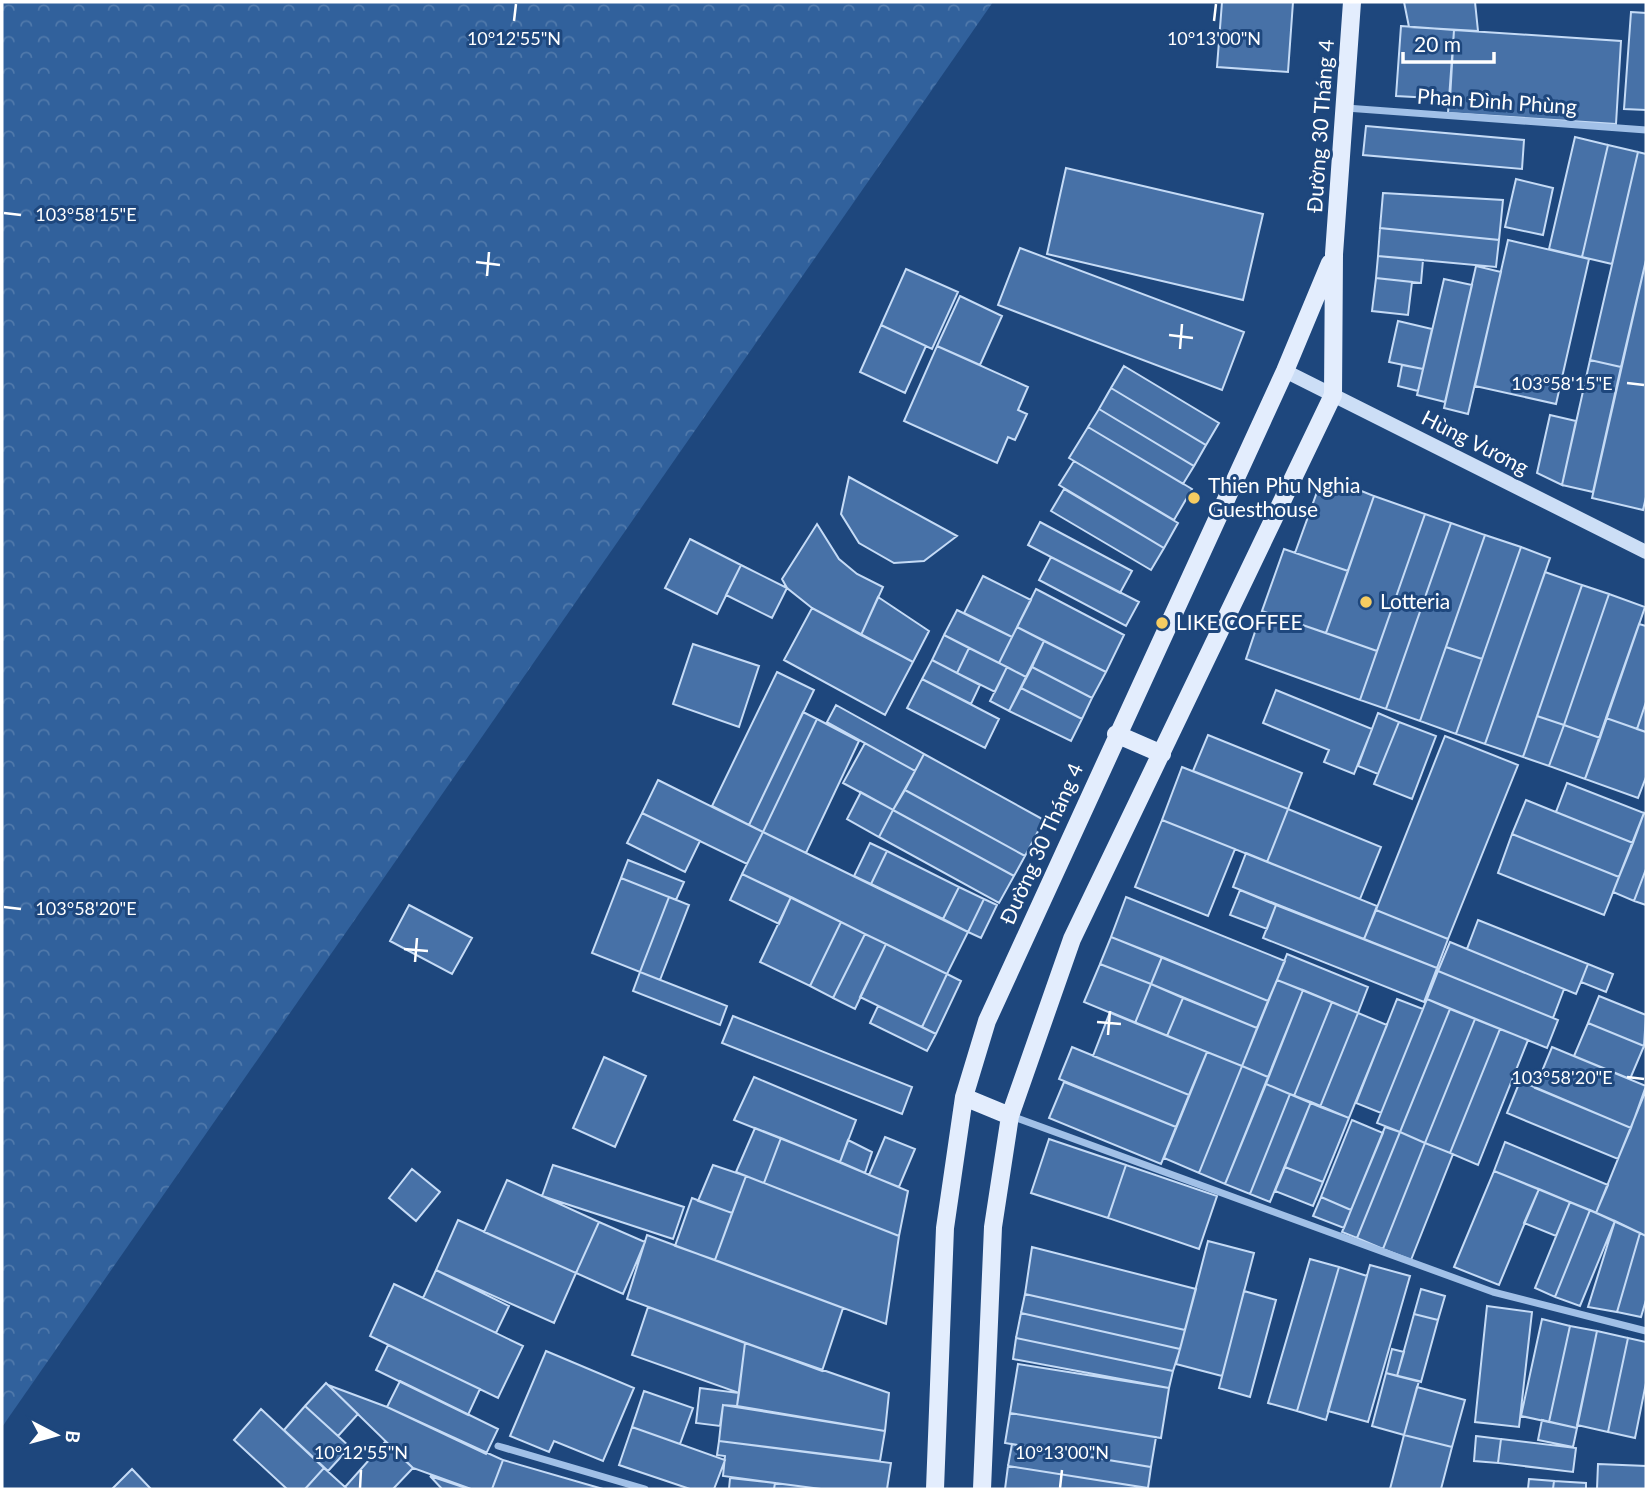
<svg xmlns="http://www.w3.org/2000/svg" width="1648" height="1491" font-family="Lato,sans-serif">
<defs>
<pattern id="forest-crowns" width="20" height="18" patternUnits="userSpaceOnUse" patternTransform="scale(1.75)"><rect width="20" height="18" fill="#31619c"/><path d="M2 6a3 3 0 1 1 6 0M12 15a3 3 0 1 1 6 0" fill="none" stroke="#5079ab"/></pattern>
</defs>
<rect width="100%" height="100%" fill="#1e477d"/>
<path fill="url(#forest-crowns)" d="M2,2H993L2,1427Z"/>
<path fill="#4771a7" stroke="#c5dbf6" stroke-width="2" d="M1222,2H1293L1288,72L1217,67Z
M1404,2H1475L1478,31L1409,27Z
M1631,12L1646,13V110L1624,109Z
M1401,26L1454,30L1450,99L1396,96Z
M1454,30L1621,41L1616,124L1448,113Z
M1366,126L1524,140L1522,169L1363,155Z
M1575,137L1608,145L1582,257L1549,249Z
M1608,145L1638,152L1612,264L1582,257Z
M1638,152L1646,154V260L1621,367L1590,360Z
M1066,168L1263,214L1243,300L1047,254Z
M1516,179L1553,188L1543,235L1505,227Z
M1383,193L1503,200L1499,240L1380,228Z
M1380,228L1499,240L1496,267L1378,256Z
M1508,240L1589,259L1556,404L1475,386Z
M1020,248L1244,332L1222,390L998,305Z
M1378,256L1423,260L1421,283L1376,278Z
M1646,260V497L1643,510L1592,498Z
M1476,266L1501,272L1468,414L1444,408Z
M906,269L958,292L932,349L881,325Z
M1376,278L1412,282L1408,315L1372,311Z
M1444,279L1472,285L1445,402L1417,395Z
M960,296L1002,316L980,365L937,346Z
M1398,321L1432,329L1423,369L1389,362Z
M881,325L926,346L905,393L860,372Z
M937,346L1028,387L1018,410L1027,414L1015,440L1008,437L997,463L904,421Z
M1590,360L1621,367L1593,492L1562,485Z
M1402,365L1423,369L1418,391L1398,386Z
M1124,366L1219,423L1206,445L1111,388Z
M1111,388L1206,445L1194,466L1099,409Z
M1099,409L1194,466L1183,484L1088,427Z
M1550,415L1576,421L1562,485L1537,473Z
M1088,427L1192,489L1174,520L1069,458Z
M1074,461L1178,523L1164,548L1059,485Z
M849,477L957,536L924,561L894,563L859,543L841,514Z
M1354,488L1374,496L1348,571L1295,553L1317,492Z
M1064,489L1164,548L1151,570L1051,511Z
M1374,496L1425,514L1377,651L1326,633Z
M1425,514L1451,523L1386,709L1360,700Z
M1040,522L1132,571L1120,593L1028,545Z
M1451,523L1485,535L1420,721L1386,709Z
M817,524L839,559L857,574L883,587L861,635L812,608L787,588L782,579Z
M1485,535L1521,547L1482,659L1446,647Z
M690,539L741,565L717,614L665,588Z
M1521,547L1550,558L1485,744L1456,734Z
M1284,549L1348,571L1326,633L1262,611Z
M1051,557L1139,602L1126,626L1039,580Z
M741,565L787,588L772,618L726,595Z
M1545,572L1582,585L1523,757L1485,744Z
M983,576L1031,600L1012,637L964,613Z
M1582,585L1609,594L1564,725L1537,716Z
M1036,589L1124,635L1106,672L1017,627Z
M1609,594L1645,607L1600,738L1564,725Z
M878,597L929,631L913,662L861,635Z
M812,608L913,662L885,715L784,660Z
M957,610L1012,637L999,663L944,635Z
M1262,611L1377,651L1360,700L1246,659Z
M1639,624L1646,626V702L1637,729L1606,718Z
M1017,627L1044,641L1026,677L999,663Z
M944,635L969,648L957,673L932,660Z
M1044,641L1106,672L1092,698L1032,667Z
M693,644L759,666L739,727L673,704Z
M1446,647L1482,659L1456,734L1420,721Z
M969,648L1007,667L995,692L957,673Z
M932,660L980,685L971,704L922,679Z
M1007,667L1026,677L1009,711L990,701Z
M1032,667L1092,698L1082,719L1021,688Z
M777,672L814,690L749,825L712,806Z
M922,679L999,719L985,748L907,708Z
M1021,688L1082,719L1071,741L1009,711Z
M1276,690L1372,729L1354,774L1324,762L1329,750L1263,723Z
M1646,702V732L1637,729Z
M836,705L924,754L915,771L827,722Z
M803,712L817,719L763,832L749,825Z
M1378,713L1399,722L1378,774L1358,766Z
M1537,716L1564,725L1549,766L1523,757Z
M1606,718L1646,732V777L1638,798L1585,779Z
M817,719L859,741L806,853L763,832Z
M1399,722L1436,736L1412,799L1374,784Z
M1564,725L1600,738L1585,779L1549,766Z
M1208,735L1302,773L1288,809L1193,771Z
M1445,736L1518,765L1448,939L1376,910Z
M865,743L915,771L893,810L843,783Z
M924,754L1044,820L1025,856L905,790Z
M1182,767L1288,809L1267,862L1162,820Z
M658,780L763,832L747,864L642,813Z
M1567,783L1644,813L1633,843L1556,812Z
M905,790L1025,856L1014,876L893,810Z
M861,792L893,810L879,837L847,819Z
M1526,800L1633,843L1619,877L1512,834Z
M1288,809L1381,847L1360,899L1267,862Z
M893,810L1014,876L999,903L879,837Z
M642,813L700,841L685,872L627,843Z
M1644,813L1646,814V869L1634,901L1613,892Z
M1162,820L1235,849L1208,916L1135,887Z
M763,832L968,932L947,974L742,874Z
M1512,834L1619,877L1604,915L1498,873Z
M870,843L887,851L871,884L854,876Z
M887,851L959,887L943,919L871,884Z
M1246,853L1377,906L1364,939L1233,887Z
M628,860L684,882L676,900L621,878Z
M1646,869V905L1634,901Z
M742,874L791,897L779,924L730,900Z
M621,878L669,897L640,972L592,953Z
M959,887L984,899L968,932L943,919Z
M1240,890L1276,905L1267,929L1230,915Z
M669,897L689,905L660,980L640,972Z
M791,897L841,922L810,986L760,962Z
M1126,897L1285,961L1268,1001L1111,937Z
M984,899L997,905L981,938L968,932Z
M409,905L472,938L452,974L390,941Z
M1276,905L1437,968L1424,1002L1263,938Z
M1376,910L1448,939L1437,968L1364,939Z
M1478,920L1588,964L1576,994L1467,949Z
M841,922L865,934L833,998L810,986Z
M865,934L886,944L855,1009L833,998Z
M1111,937L1162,957L1151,984L1100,964Z
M1450,942L1564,989L1553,1018L1438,971Z
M886,944L947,974L922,1027L860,997Z
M1287,954L1368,987L1358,1013L1277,980Z
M1162,957L1268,1001L1257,1028L1151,984Z
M1100,964L1151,984L1135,1023L1084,1002Z
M1588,964L1613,974L1606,992L1581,982Z
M1438,971L1558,1020L1547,1048L1427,999Z
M640,972L727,1006L720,1025L633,991Z
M947,974L961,981L936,1034L922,1027Z
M1277,980L1303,990L1268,1077L1242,1066Z
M1151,984L1183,998L1167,1036L1135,1023Z
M1303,990L1332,1002L1294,1096L1266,1084Z
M1599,996L1646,1015L1644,1046L1588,1023Z
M1183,998L1257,1028L1242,1066L1167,1036Z
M1397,999L1423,1009L1381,1113L1356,1103Z
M1427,999L1450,1009L1400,1132L1377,1123Z
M1332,1002L1358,1013L1320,1107L1294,1096Z
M878,1006L936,1034L927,1051L870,1023Z
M1450,1009L1475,1019L1425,1143L1400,1132Z
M1110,1012L1207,1052L1189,1095L1093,1056Z
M1358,1013L1387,1025L1349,1118L1320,1107Z
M733,1016L912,1087L902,1114L722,1043Z
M1475,1019L1500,1029L1450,1153L1425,1143Z
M1588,1023L1644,1046L1630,1079L1574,1056Z
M1500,1029L1528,1040L1478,1165L1450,1153Z
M1072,1047L1189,1095L1176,1127L1059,1079Z
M1552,1047L1646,1086L1631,1128L1535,1088Z
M1207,1052L1242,1066L1199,1173L1164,1158Z
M604,1057L646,1076L615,1147L573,1128Z
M1242,1066L1268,1077L1225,1184L1199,1173Z
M754,1077L856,1120L840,1162L734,1120Z
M1520,1081L1631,1128L1618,1159L1507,1113Z
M1064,1082L1176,1127L1161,1164L1049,1118Z
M1266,1084L1290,1094L1250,1194L1225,1184Z
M1646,1090V1236L1596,1213Z
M1290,1094L1311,1102L1270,1202L1250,1194Z
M1311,1102L1349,1118L1323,1182L1285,1167Z
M1352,1120L1383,1133L1351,1210L1321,1197Z
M1385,1127L1400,1132L1357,1238L1342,1232Z
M755,1128L781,1138L764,1183L736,1172Z
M1400,1132L1425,1143L1383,1249L1357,1238Z
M885,1137L915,1149L899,1187L869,1175Z
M781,1138L908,1191L899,1236L764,1183Z
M1049,1139L1126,1165L1108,1218L1031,1193Z
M848,1140L872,1152L865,1173L840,1162Z
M1505,1142L1608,1185L1596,1213L1494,1171Z
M1425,1143L1453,1154L1411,1260L1383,1249Z
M553,1165L684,1207L673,1239L542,1196Z
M713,1165L746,1176L732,1213L698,1201Z
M1126,1165L1217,1196L1199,1249L1108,1218Z
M1285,1167L1323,1182L1313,1206L1275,1191Z
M412,1169L440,1192L416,1221L389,1198Z
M1494,1171L1539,1189L1499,1285L1454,1267Z
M746,1176L899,1236L886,1324L715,1260Z
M507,1180L599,1222L576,1273L484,1232Z
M1539,1189L1570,1202L1556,1236L1524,1223Z
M1321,1197L1351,1210L1344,1228L1313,1216Z
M692,1198L732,1213L715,1260L675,1246Z
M1570,1202L1590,1210L1555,1297L1535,1288Z
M1590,1210L1615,1221L1580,1306L1555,1297Z
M458,1220L576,1273L554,1323L436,1270Z
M1615,1221L1640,1233L1617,1312L1588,1307Z
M599,1222L645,1242L623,1294L576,1273Z
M1640,1233L1646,1236V1300L1641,1317L1617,1312Z
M647,1235L843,1308L822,1371L627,1299Z
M1208,1241L1254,1253L1222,1376L1176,1364Z
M1032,1247L1196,1289L1185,1330L1025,1294Z
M1310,1259L1339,1267L1297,1411L1268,1403Z
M1370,1265L1410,1276L1368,1422L1328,1411Z
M1339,1267L1367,1276L1326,1420L1297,1411Z
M436,1270L509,1306L496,1333L423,1298Z
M394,1284L523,1346L498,1398L370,1336Z
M1421,1289L1445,1296L1438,1320L1414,1314Z
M1244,1291L1276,1300L1250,1397L1219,1388Z
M1025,1294L1185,1330L1180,1349L1021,1313Z
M1487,1306L1532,1312L1519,1427L1475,1422Z
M648,1307L745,1343L739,1393L632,1355Z
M1021,1313L1180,1349L1173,1371L1016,1338Z
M1414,1314L1438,1320L1421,1382L1397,1376Z
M1542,1319L1570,1326L1549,1422L1521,1416Z
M1570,1326L1597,1331L1577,1428L1549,1422Z
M1597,1331L1628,1338L1608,1432L1577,1425Z
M1016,1338L1173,1371L1169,1388L1013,1359Z
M1628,1338L1646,1342V1383L1635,1438L1608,1432Z
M745,1343L889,1393L885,1431L737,1406Z
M388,1345L480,1389L468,1415L376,1370Z
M1392,1349L1404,1352L1397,1376L1386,1373Z
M546,1351L634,1388L603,1461L554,1441L549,1452L510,1436Z
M1018,1364L1169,1388L1161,1438L1010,1413Z
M1386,1373L1419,1381L1404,1435L1372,1426Z
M400,1381L498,1429L486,1454L387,1407Z
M326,1383L358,1414L338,1436L305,1406Z
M328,1385L387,1407L503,1460L492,1489H471L413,1468Z
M1417,1387L1465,1400L1452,1447L1404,1435Z
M700,1388L739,1393L737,1406L723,1405L720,1426L696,1423Z
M644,1391L693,1408L680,1444L632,1427Z
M723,1405L885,1431L880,1461L719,1441Z
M305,1406L350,1447L328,1471L284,1430Z
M261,1409L324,1468L305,1489H287L234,1440Z
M1010,1413L1156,1437L1151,1467L1005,1443Z
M1542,1420L1577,1428L1573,1447L1538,1440Z
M632,1427L725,1460L714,1489H690L619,1465Z
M1404,1435L1452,1447L1441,1489H1390Z
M1476,1436L1501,1439L1498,1463L1474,1461Z
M1501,1439L1576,1448L1573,1472L1498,1463Z
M719,1441L891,1463L887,1489H821L723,1476L725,1456L717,1455Z
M385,1442L413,1468L393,1489H347L345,1487Z
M1012,1444L1151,1467L1148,1488L1008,1466Z
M503,1460L603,1489H492Z
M1598,1464L1646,1466V1489H1597Z
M1008,1466L1148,1488L1005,1489Z
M324,1468L345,1487L347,1489H305Z
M132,1469L151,1489H112Z
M430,1476L469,1489H442Z
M730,1478L775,1483L774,1489H729Z
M1529,1479L1554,1481L1553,1489H1528Z
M1554,1481L1586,1483V1489H1553Z
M775,1483L821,1489H774Z"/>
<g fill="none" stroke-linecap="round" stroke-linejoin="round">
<path stroke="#a1c0e7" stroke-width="7" d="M1346,108L1646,130
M1011,1116L1493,1292L1646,1331
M498,1446L645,1489"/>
<path stroke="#ccdef6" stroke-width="14" d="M1285,371L1646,552"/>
<path stroke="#e3edfd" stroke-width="18" d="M1116,734L1162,754
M964,1097L1010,1116
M935,1489L945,1228L964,1097L987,1021L1285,371L1330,263
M982,1489L993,1227L1010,1116L1072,939L1333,395L1334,254L1352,2"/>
</g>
<path fill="none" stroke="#fff" stroke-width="2.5" d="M514,21L516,4M1214,21L1216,4M4,213L21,215M476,262L500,265M487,276L489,252M1169,335L1193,338M1180,349L1182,324M1627,383L1644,385M4,907L21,909M404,949L428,951M415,962L417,938M1097,1022L1121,1024M1108,1035L1110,1011M1627,1077L1644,1079M360,1488L361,1470M1060,1488L1062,1470"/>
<g fill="#f6cc61" stroke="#1e477d" stroke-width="2.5">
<circle cx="1194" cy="498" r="7"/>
<circle cx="1366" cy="602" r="7"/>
<circle cx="1162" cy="623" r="7"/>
</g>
<g text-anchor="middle" stroke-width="6" stroke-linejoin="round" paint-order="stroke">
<g font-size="21" fill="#fff" stroke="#1e477d">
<text transform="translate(1497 102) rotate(4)" y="7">Phan Đình Phùng</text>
<text transform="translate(1321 126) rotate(-86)" y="7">Đường 30 Tháng 4</text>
<text transform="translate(1475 443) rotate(27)" y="7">Hùng Vương</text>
<text transform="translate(1042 844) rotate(-66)" y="7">Đường 30 Tháng 4</text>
</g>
<g font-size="21" fill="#fff" stroke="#1e477d" text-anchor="start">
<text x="1208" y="493">Thien Phu Nghia<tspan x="1208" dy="24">Guesthouse</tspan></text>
<text x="1380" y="609">Lotteria</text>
<text x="1176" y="630">LIKE COFFEE</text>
</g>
</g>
<g font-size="18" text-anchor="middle" fill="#fff" stroke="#1e477d" stroke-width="6" stroke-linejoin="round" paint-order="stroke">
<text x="514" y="45">10°12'55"N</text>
<text x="1214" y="45">10°13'00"N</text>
<text x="86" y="221">103°58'15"E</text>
<text x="1562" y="390">103°58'15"E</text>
<text x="86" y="915">103°58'20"E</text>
<text x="1562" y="1084">103°58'20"E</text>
<text x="361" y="1459">10°12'55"N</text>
<text x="1062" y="1459">10°13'00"N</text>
</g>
<rect width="1648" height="1491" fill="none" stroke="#ffffff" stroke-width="7"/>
<g transform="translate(56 1435) rotate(96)" stroke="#1e477d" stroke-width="5" paint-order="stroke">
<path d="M0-5L12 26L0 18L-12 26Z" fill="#ffffff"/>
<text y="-10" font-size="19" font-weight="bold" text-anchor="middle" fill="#ffffff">B</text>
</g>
<path d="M1403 52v10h91v-10" fill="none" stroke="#ffffff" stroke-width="3.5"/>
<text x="1414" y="52" font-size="21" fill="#ffffff" stroke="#1e477d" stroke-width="5" paint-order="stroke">20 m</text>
</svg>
